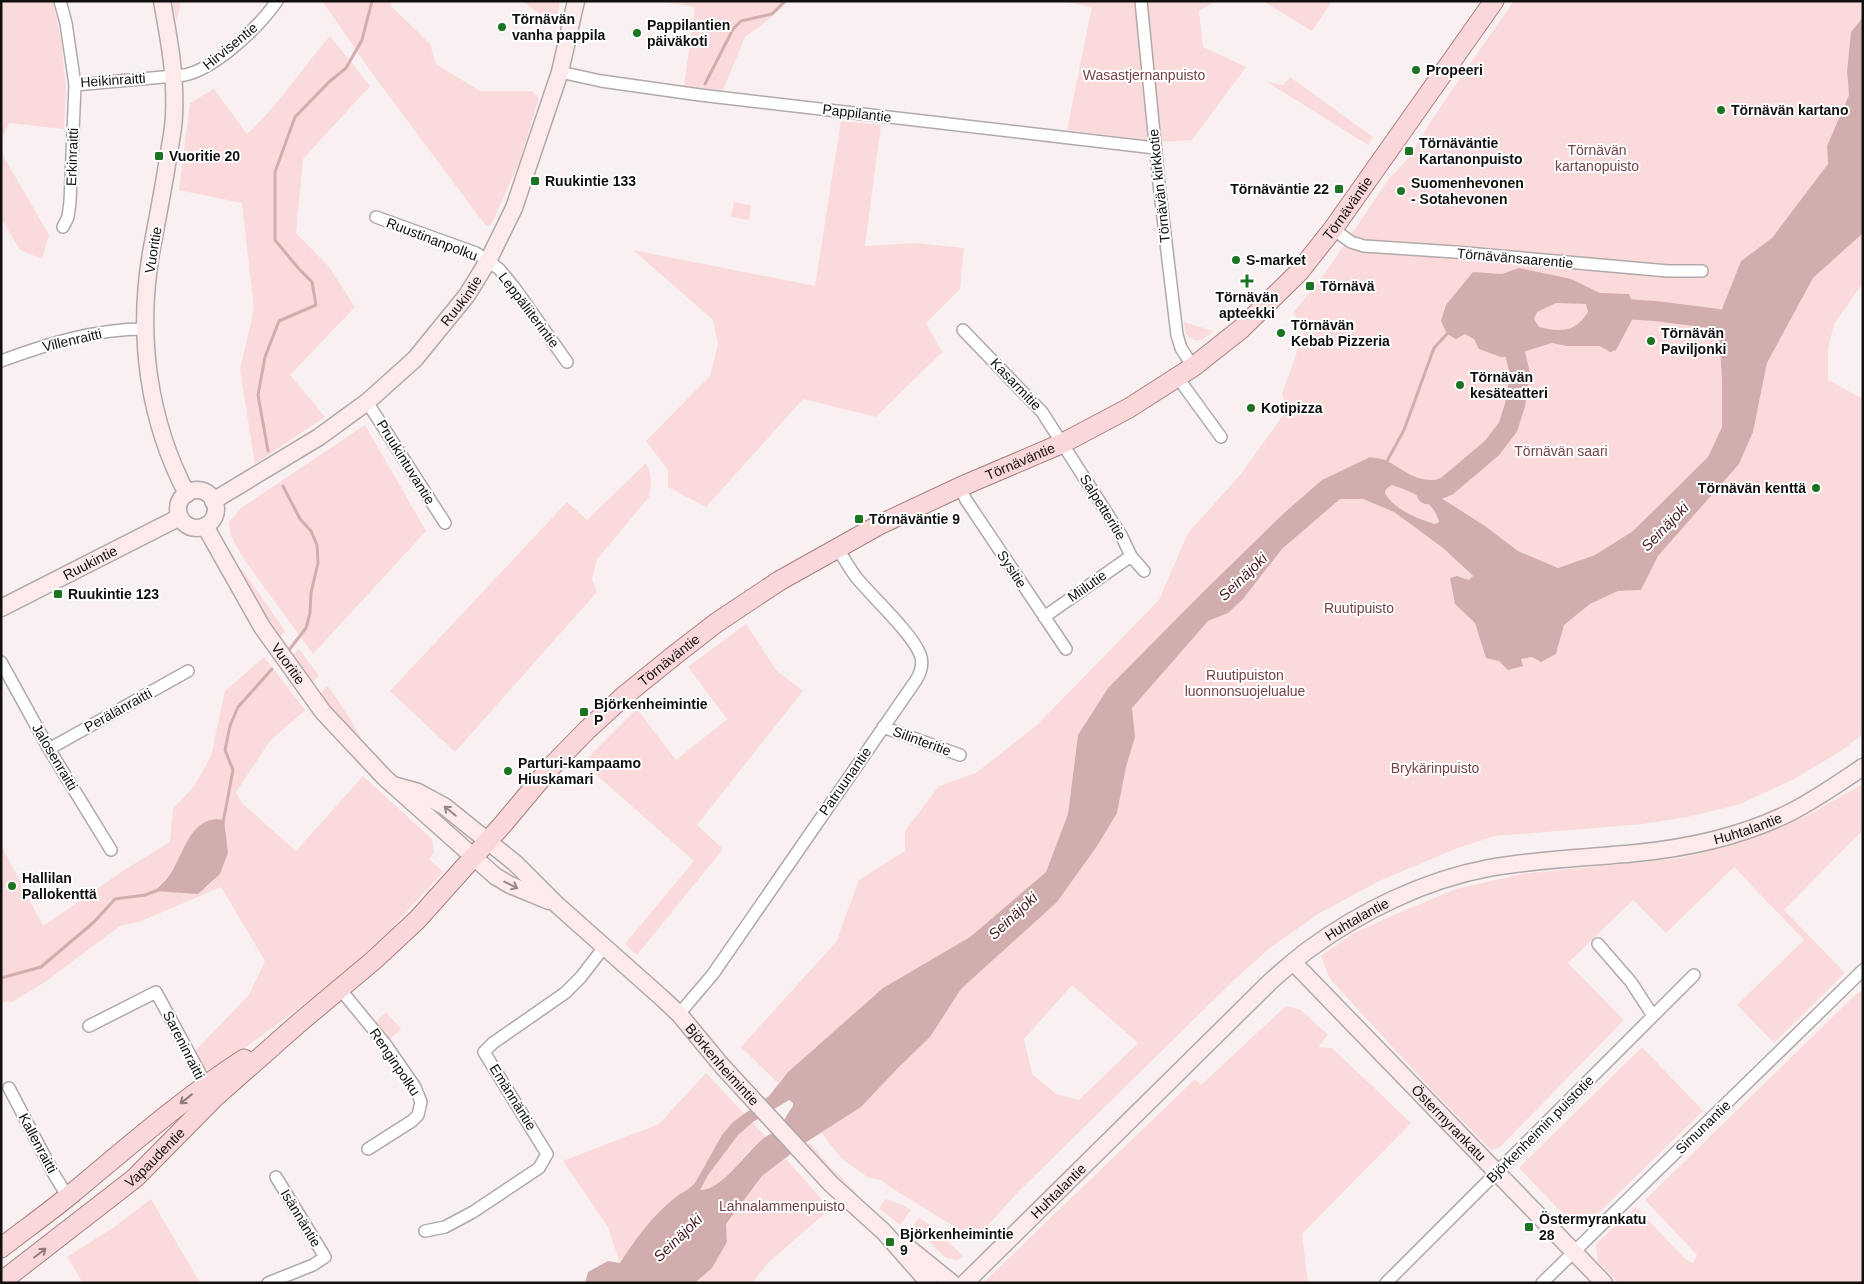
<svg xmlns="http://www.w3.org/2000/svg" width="1864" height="1284" font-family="Arial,sans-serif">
<rect width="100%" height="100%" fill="#f9f0f1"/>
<path fill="#fbdadb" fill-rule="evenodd" d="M1,1H53L61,39L66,89L64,129L9,123L1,141Z
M171,1H181L177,21Z
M322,1H392L391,6L430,44L436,64L480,91H532L539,98L519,163L491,225L486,226L377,80Z
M523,1H560L556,27Z
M658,1H789L768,20L745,37L723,90L684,86L695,7Z
M1060,1H1216L1199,11L1203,47L1246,67L1192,140L1163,142L1067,130L1092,7Z
M1263,1H1332L1312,31Z
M1514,1H1863V17L1851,32L1847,71L1849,95L1827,146L1829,164L1772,238L1741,261L1718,319L1722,379V427L1708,457L1633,531L1595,555L1558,568L1518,551L1485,526L1447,504L1441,498L1438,480L1424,481L1370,457L1322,480L1284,513L1202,593L1108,688L1078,735L1068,814L1046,872L970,937L883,988L788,1072L778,1083L741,1047L836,942L859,880L905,851V831L939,786L976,773L1037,725L1159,600L1188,533L1240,475L1287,410L1282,394L1305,329L1293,313L1328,269L1390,177C1412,159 1420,138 1435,115C1461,77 1487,39 1514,1Z
M330,36L370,86L303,159L296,233L329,267L355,307L290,375L325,417L255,464L240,370L254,309L242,203L179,190L190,103L214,89L247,134C279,105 302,68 330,36Z
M1290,77L1373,137L1368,145L1267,82L1283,85Z
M841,121L881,125L865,246L915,243L964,248L960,289L926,323L942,352L876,417L803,399L706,507L668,487V470L646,441L710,376L718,344L713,320L633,250L815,286Z
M1,152L49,235L42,259L20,250L1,218Z
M734,202L751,205L749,220L731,217Z
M1863,233V288L1861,286L1834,324L1828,348V380L1863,399V734L1841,751L1794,779L1740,804L1687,817L1643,824L1495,836L1455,849L1379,881L1318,914L1271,947L1234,980L1017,1193L975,1240L960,1230L890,1187L881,1180L869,1178L841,1158L821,1132L861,1107L897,1069L930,1037L961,989L989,963L1126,767L1135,737L1131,708L1208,621L1228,613L1243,599L1282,549L1340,499H1363L1394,512L1443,548L1473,577L1469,580L1457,576L1455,604L1475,623L1486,658L1521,659L1532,657L1541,662L1556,654L1564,625L1590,604L1618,591L1641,590L1658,556L1739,464L1753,432L1767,363L1813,278ZM1072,985L1138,1043L1079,1100L1056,1094L1032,1074L1024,1039Z
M1184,322L1213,331C1203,340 1196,345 1186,334Z
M365,425L426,531L313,654L245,561L231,536L229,522L241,508Z
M646,463C652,475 652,484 649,497L597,559L592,579L597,592L455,752L390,691L567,502L587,520Z
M1392,485C1410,491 1434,500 1439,522L1435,524C1418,519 1393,510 1385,493L1386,489Z
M242,569L285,631L279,640L240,572Z
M746,624L776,670L803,691L697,825L723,849L637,955L625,944L694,861L583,763L637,709L676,760L727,719L688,667Z
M299,649L319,676L312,682H309L290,657Z
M264,657L305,710L270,741L236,792L242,803L296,851L363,776L432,839L434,852L429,859L443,872L390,930L333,983L215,1070L204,1069L194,1052L249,995L265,961L221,887L139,922L120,926L45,982L12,1002H1V845L43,926L126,869L170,842L173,809L195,785L211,756L225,691ZM228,853L220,874L206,888L155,890L169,876L175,867Z
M326,687H329L350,719L361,738L360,742L321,696V693Z
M1863,784V830L1784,910L1845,973L1774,1043L1737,1005L1804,940L1734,867L1666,933L1633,900L1568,963L1624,1020L1499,1148L1491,1150L1434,1092L1330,979L1321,956L1352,934L1394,915L1456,889L1522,874L1680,858L1744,842L1808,815Z
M1863,990V1283H1619L1598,1262L1596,1244L1636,1207L1685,1259L1693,1263L1697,1255L1645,1200L1854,996Z
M1286,1006L1301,1010L1328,1035L1318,1047L1332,1048L1411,1123L1302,1234L1308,1283H983L1195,1079L1201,1085Z
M386,1012L401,1029L388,1041L373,1024Z
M1642,1047L1703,1111L1586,1225L1581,1221L1572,1223L1519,1168Z
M706,1073L766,1137C744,1147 727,1191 700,1190L634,1241L620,1263L608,1227L563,1161L659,1124Z
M810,1143L832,1169L855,1191L851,1196L806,1146Z
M786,1159L830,1209L769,1262L752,1283H695L699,1281L727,1243L726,1224L762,1176Z
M151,1199L200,1283H83L67,1257L113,1228Z
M885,1199L903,1205L911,1210L900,1225L879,1208Z
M919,1217L936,1230L964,1257L957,1260L946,1258L916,1229L915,1223Z"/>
<path fill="#d1adae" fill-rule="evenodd" d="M1863,17V233L1813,278L1767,363L1753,432L1739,464L1658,556L1641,590L1618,591L1590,604L1564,625L1556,654L1541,662L1532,657L1521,659L1523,666L1508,670L1499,661L1486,658L1475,623L1455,604L1450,578L1457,576L1469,580L1473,576L1443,548L1394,512L1363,499H1340L1282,549L1243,599L1228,613L1208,621L1132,708L1135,737L1126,767L1117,813L1097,846L1057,902L961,989L930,1037L897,1069L861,1107L808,1141L762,1176L726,1224L727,1242L712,1268L695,1283H585L588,1272L608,1261L620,1263C634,1241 650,1219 670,1202C678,1194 688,1191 695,1183L722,1135L733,1122L769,1096L788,1072L883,988L970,937L1046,872L1068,814L1078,735L1108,688L1202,593L1284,513L1322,480L1370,457C1376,458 1384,459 1389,462C1408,473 1415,481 1438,480L1443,488L1441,498L1485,526L1518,551L1558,568L1595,555L1633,531L1708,457L1722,427V379L1718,319L1741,261L1772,238L1828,164L1827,146L1849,95L1847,71L1851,32ZM1392,485C1410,491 1434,500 1439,522L1435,524C1418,519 1393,509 1385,493L1386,489ZM789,1100L793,1103V1106C788,1113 785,1119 780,1126C775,1133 765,1136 759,1142C745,1155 720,1191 700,1190L708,1175L738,1135L753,1122Z
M1519,268L1571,279L1600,293L1629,294L1635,309L1632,320L1616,350L1610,352L1600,346H1567L1552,343L1526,351L1516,356L1501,357L1479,349L1474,339L1465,334L1456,339L1447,334L1441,321L1446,305L1473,272L1502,274ZM1556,303L1586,304L1588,312C1575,333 1561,332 1539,327L1534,319L1537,312Z
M217,819L224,820L228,853L220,874L198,894L155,891C160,885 167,880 171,873C184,853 189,821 217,819Z"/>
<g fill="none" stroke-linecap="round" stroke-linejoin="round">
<path stroke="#d1adae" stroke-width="3" d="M705,84L733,29L741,21L772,14L785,1
M268,451L258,395L265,357L279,321L316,305L312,282L299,269L275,240V172L295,117L329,82L346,68L362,40L372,1
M1386,463L1404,430L1434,348L1447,334L1451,332
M283,486L300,519L311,531L317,545L318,563L311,593L310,613L306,628L289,650
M223,823L233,770L225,750L230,726L238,707L272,669
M1,978L41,967L94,922L115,899L145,895L158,890"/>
<path stroke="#d1adae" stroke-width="20" d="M1608,308L1655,311L1718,319
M1427,494L1447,486L1492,448L1508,427L1515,405L1520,374L1512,341L1516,329"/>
<g stroke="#b1a9a9" stroke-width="14">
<path id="street" d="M60,1L66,23L75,85L185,75C216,68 259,27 277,1
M1141,1L1159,184L1177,335L1181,348L1193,367
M560,72L601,81L700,95L1155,148
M376,217L476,253L499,269L514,287L567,362
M63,227L68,217L70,202L75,85
M1333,229L1351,242L1364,246L1455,252L1668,271H1702
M963,330L1042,412L1121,535L1131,556L1144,571
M1,361C47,344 95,329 144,329
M1178,378L1221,437
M367,402L445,523
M960,487L966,500L1066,649
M1044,617L1131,556
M1,662L49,749L111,850
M883,727L960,755
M49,749L188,671
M1598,944L1631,982L1653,1016
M340,989L386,1045L415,1087L421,1102L418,1115L412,1121L368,1149
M679,1014L713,974L912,686C919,677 925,666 920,654C911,632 872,597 856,577C849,568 844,558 837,548
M89,1026L156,992L209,1090
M9,1088L55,1176L68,1197
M425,1231L445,1227L473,1212L539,1168L547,1154L484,1052L493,1043L565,993L581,977L604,947
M268,1283L313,1265L325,1257L276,1177
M1386,1283L1694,975
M1542,1283L1863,970"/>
</g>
<g stroke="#b1a9a9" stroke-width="19">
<g id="secondary">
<path d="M162,1C169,39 176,76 174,114C174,127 171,140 169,152C164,186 157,220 151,253C137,335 148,420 187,494"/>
<circle cx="197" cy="509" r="19"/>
<path id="s1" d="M213,501L319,437L367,402L415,359L467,295L488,261L514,208L560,72L576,1"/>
<path id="s2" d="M205,526L262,627L323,712L385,778L495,876L510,885L549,901"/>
<path id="s3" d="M1,608L180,517"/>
<path id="s4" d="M393,785L418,792L444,806L515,863L555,903L662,998L679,1014L722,1066L831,1184L884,1232L929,1283"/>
<path id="s5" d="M1293,962L1604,1283"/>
<path d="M905,1245L952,1283"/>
<path id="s6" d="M965,1283L1273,979C1285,969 1296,959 1308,950C1361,911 1425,880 1489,868C1538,859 1587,858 1636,853C1687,848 1742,836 1789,813C1815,800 1839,783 1863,767"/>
</g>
</g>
<g stroke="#a78081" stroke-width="21">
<g id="primary">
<path d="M1,1248C24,1230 48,1213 70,1195C128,1147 181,1100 244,1059"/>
<path id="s7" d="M1,1282L135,1178L214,1098L299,1023L374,960L417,920L504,823L550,768L587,730L624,696L676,654L716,623L779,581L879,525L960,487L1063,443L1129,408L1193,367L1241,329L1299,272L1333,229L1494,1"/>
</g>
</g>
<use href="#street" stroke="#fff" stroke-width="11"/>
<use href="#secondary" stroke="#fdebec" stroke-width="16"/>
<use href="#primary" stroke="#fad7d9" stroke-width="19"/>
</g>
<defs><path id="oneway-shaft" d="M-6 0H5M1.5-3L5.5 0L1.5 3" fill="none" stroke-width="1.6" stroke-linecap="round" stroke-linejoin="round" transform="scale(1.25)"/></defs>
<g stroke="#938889">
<use href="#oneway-shaft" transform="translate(450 811) rotate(-141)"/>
<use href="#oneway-shaft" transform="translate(511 885) rotate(27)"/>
</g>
<g stroke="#927d7e">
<use href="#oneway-shaft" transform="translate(186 1099) rotate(142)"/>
<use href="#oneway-shaft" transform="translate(40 1253) rotate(-37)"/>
</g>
<g fill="#1b7421" stroke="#fff" stroke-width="2">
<circle cx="502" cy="27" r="5"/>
<circle cx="637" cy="33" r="5"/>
<circle cx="1416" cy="70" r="5"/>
<circle cx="1721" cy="110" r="5"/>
<rect x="1404" y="146" width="10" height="10" rx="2.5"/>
<rect x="154" y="151" width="10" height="10" rx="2.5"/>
<rect x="530" y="176" width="10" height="10" rx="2.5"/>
<rect x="1334" y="184" width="10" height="10" rx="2.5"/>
<circle cx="1401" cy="191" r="5"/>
<circle cx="1236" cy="260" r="5"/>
<path d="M1244.5 273.5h5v5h5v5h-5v5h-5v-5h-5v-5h5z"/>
<rect x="1305" y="281" width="10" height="10" rx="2.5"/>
<circle cx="1281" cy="333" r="5"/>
<circle cx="1651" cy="341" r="5"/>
<circle cx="1460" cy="385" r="5"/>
<circle cx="1251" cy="408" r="5"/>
<circle cx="1816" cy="488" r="5"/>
<rect x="854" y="514" width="10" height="10" rx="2.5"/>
<rect x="53" y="589" width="10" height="10" rx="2.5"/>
<rect x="579" y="707" width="10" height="10" rx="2.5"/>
<circle cx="508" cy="771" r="5"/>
<circle cx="12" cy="886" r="5"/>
<rect x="1524" y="1222" width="10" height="10" rx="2.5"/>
<rect x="885" y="1237" width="10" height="10" rx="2.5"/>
</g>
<g text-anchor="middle" stroke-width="4" stroke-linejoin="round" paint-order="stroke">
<g font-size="14" font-weight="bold" fill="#120f0f" stroke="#fff" text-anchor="start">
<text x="512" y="24">Törnävän<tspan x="512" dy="16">vanha pappila</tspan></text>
<text x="647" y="30">Pappilantien<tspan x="647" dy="16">päiväkoti</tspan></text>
<text x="1426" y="75">Propeeri</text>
<text x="1731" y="115">Törnävän kartano</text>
<text x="1419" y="148">Törnäväntie<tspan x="1419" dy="16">Kartanonpuisto</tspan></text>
<text x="169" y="161">Vuoritie 20</text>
<text x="545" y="186">Ruukintie 133</text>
<text x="1411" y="188">Suomenhevonen<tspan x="1411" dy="16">- Sotahevonen</tspan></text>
<text x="1329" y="194" text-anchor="end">Törnäväntie 22</text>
<text x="1246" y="265">S-market</text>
<text x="1320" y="291">Törnävä</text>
<text x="1247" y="302" text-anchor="middle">Törnävän<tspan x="1247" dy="16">apteekki</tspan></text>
<text x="1291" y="330">Törnävän<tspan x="1291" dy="16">Kebab Pizzeria</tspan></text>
<text x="1661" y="338">Törnävän<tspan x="1661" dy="16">Paviljonki</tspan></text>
<text x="1470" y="382">Törnävän<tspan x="1470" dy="16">kesäteatteri</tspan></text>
<text x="1261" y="413">Kotipizza</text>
<text x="1806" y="493" text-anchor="end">Törnävän kenttä</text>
<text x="869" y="524">Törnäväntie 9</text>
<text x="68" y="599">Ruukintie 123</text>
<text x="594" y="709">Björkenheimintie<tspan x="594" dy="16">P</tspan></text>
<text x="518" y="768">Parturi-kampaamo<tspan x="518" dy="16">Hiuskamari</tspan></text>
<text x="22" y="883">Hallilan<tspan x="22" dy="16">Pallokenttä</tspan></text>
<text x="1539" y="1224">Östermyrankatu<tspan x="1539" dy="16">28</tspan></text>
<text x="900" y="1239">Björkenheimintie<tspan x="900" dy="16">9</tspan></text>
</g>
<g font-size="14" fill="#120f0f" stroke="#fff">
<text transform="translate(230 46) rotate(-39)" y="5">Hirvisentie</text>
<text transform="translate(113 80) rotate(-4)" y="5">Heikinraitti</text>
<text transform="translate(857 113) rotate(7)" y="5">Pappilantie</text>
<text transform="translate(72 157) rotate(-88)" y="5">Erkinraitti</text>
<text transform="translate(1159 186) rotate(-96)" y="5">Törnävän kirkkotie</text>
<text dy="5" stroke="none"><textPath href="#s7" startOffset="1740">Törnäväntie</textPath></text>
<text transform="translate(432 239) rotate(21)" y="5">Ruustinanpolku</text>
<text transform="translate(153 250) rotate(-81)" y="5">Vuoritie</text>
<text transform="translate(1515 258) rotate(5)" y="5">Törnävänsaarentie</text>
<text dy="5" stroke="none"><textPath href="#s1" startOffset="322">Ruukintie</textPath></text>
<text transform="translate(529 310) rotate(53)" y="5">Leppäliiterintie</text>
<text transform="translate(72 340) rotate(-13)" y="5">Villenraitti</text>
<text transform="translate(1016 384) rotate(46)" y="5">Kasarmitie</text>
<text dy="5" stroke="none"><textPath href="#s7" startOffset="1320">Törnäväntie</textPath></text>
<text transform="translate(406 462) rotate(58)" y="5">Pruukintuvantie</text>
<text transform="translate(1103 507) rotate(58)" y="5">Salpetteritie</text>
<text dy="5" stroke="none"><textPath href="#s3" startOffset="100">Ruukintie</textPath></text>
<text transform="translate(1012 569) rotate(57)" y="5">Sysitie</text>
<text transform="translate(1087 586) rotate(-35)" y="5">Miilutie</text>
<text dy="5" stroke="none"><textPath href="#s7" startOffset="915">Törnäväntie</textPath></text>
<text dy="5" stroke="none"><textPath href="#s2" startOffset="161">Vuoritie</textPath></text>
<text transform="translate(118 710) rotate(-29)" y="5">Perälänraitti</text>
<text transform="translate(922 741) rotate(20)" y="5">Silinteritie</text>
<text transform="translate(55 757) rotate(59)" y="5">Jalosenraitti</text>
<text transform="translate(845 781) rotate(-55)" y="5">Patruunantie</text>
<text dy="5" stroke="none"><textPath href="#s6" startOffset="941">Huhtalantie</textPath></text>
<text dy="5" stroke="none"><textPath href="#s6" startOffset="536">Huhtalantie</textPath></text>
<text transform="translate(184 1045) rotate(63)" y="5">Sareninraitti</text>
<text transform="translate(395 1062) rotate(56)" y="5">Renginpolku</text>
<text dy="5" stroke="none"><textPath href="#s4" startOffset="436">Björkenheimintie</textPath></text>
<text transform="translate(513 1097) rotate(58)" y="5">Emännäntie</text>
<text dy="5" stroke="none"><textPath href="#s5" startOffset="224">Östermyrankatu</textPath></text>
<text transform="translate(1703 1127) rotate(-44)" y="5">Simunantie</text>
<text transform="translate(1540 1129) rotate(-45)" y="5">Björkenheimin puistotie</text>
<text transform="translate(38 1143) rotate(62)" y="5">Kallenraitti</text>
<text dy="5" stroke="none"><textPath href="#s7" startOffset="198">Vapaudentie</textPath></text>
<text dy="5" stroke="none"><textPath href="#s6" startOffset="131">Huhtalantie</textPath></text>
<text transform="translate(301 1218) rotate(59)" y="5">Isännäntie</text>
</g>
<g font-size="14" fill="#754245" stroke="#fff">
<text x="1144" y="80">Wasastjernanpuisto</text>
<text x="1597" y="155">Törnävän<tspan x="1597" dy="16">kartanopuisto</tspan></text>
<text x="1561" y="456">Törnävän saari</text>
<text x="1359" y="613">Ruutipuisto</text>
<text x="1245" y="680">Ruutipuiston<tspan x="1245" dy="16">luonnonsuojelualue</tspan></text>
<text x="1435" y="773">Brykärinpuisto</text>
<text x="782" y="1211">Lahnalammenpuisto</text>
</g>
<g font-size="15" font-style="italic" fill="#46181d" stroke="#fff">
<text transform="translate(1665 527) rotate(-46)" y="5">Seinäjoki</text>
<text transform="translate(1243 577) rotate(-44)" y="5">Seinäjoki</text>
<text transform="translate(1013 916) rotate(-43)" y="5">Seinäjoki</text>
<text transform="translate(678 1238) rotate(-44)" y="5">Seinäjoki</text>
</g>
</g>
<rect width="1864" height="1284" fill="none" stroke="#120f0f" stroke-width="5"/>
</svg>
